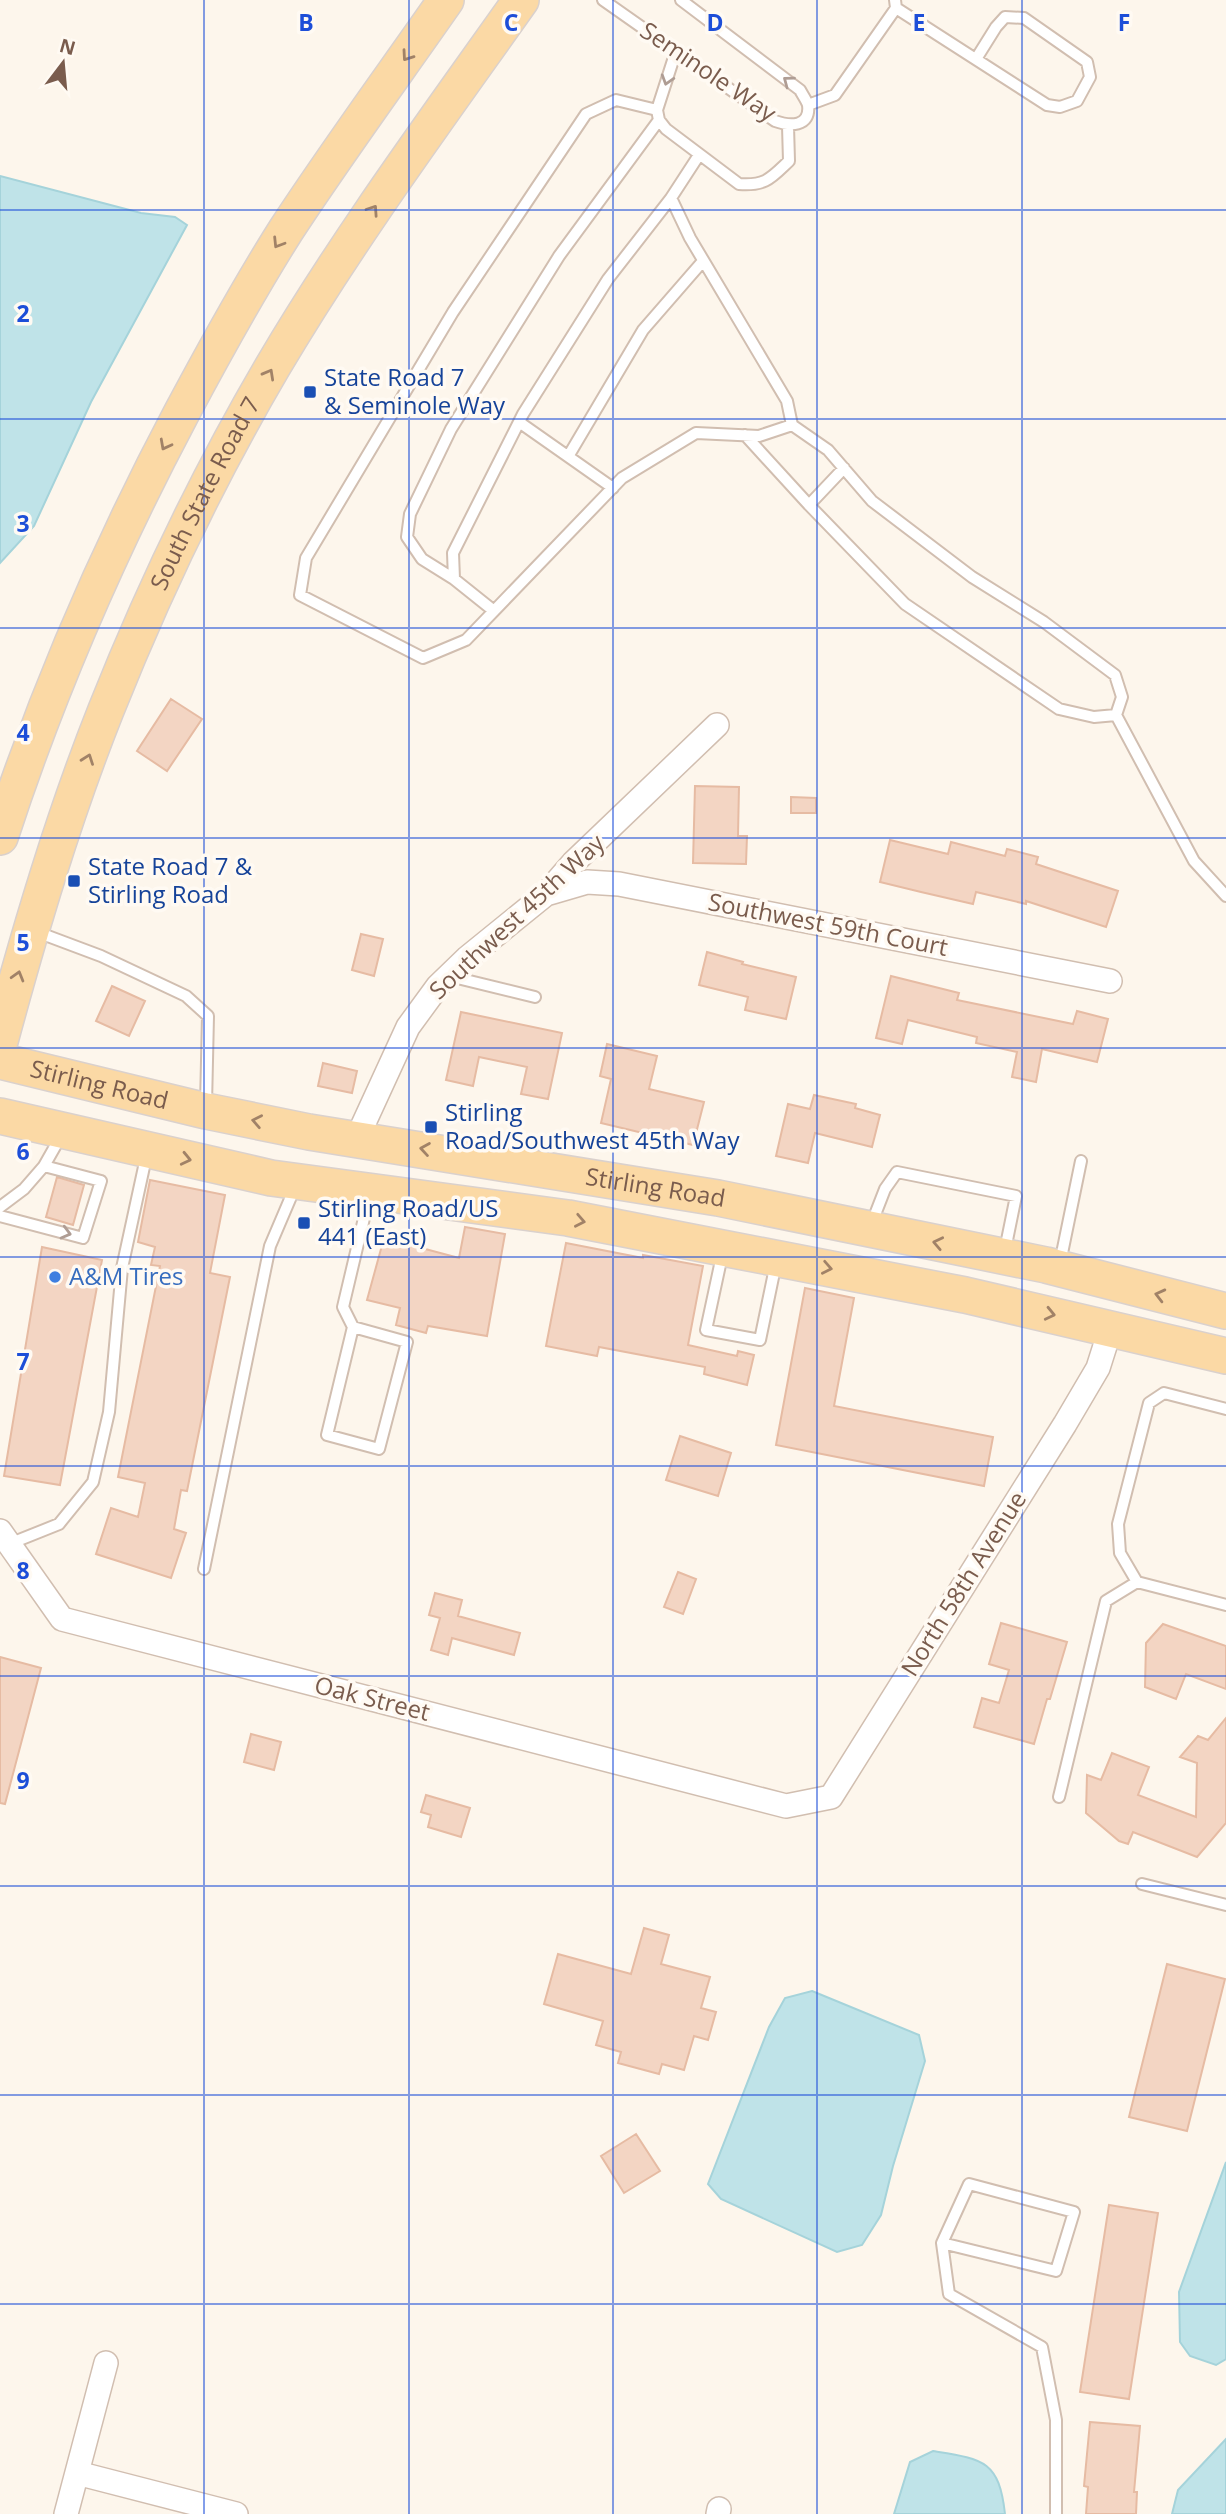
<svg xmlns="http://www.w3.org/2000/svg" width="1226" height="2514" font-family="'Open Sans',sans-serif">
<rect width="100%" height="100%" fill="#fdf6ec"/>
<path fill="#bfe3e8" stroke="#a5d3da" stroke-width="2" d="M0,176L141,213L175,217L187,225L91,402L34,526L0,563Z
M812,1991L919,2035L925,2061L893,2166L881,2215L862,2245L837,2252L721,2199L708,2184L769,2027L785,1998Z
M1226,2162V2359L1216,2365L1190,2356L1180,2342L1179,2292Z
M1226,2439V2514H1172L1178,2490Z
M933,2451C983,2459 999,2460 1005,2514H894L910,2462Z"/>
<path fill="#f3d5c3" stroke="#e6bba3" stroke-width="2" d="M171,699L202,719L167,771L137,751Z
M695,786L739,787L738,836H747L746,864L693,863Z
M791,797L816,798V813H791Z
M890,840L948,854L951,842L1005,856L1007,849L1038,857L1036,864L1118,891L1106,927L1026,901V904L976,892L973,904L921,892L880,882Z
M361,934L383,939L374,976L352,970Z
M707,952L743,962L742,964L796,977L786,1019L745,1010L748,997L699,985Z
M891,976L959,993L957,1000L1073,1024L1077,1011L1108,1019L1097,1062L1042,1049L1036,1082L1012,1077L1017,1052L976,1043L977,1037L908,1020L902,1044L876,1038Z
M112,986L145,1001L129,1036L96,1021Z
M461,1012L562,1033L548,1099L521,1094L527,1067L479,1057L473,1086L446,1080Z
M607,1044L657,1056L649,1089L704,1102L693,1145L601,1123L611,1079L600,1076Z
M323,1063L357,1071L352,1093L318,1086Z
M814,1095L856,1104L855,1108L880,1115L872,1147L815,1133L808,1163L776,1156L788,1104L810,1109Z
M57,1177L84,1185L73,1225L46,1217Z
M150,1180L225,1195L210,1273L230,1277L187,1491L181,1490L174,1529L186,1533L171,1578L96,1554L111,1508L138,1517L145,1483L118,1477L160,1266L151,1265L155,1247L138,1242Z
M465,1227L505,1234L487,1336L428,1326L426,1333L396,1325L400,1308L367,1300L384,1238L459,1258Z
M566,1243L643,1258V1255L703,1266L688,1345L737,1356L738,1351L754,1355L747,1385L704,1374L705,1367L599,1347L597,1356L546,1346Z
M42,1247L102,1260L60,1485L4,1476Z
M805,1288L854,1298L834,1406L993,1437L984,1486L776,1445Z
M680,1436L731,1453L718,1496L666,1480Z
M678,1572L696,1579L683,1614L664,1607Z
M435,1593L462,1600L458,1616L520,1633L514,1655L452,1638L448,1655L431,1650L440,1618L429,1615Z
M1001,1623L1067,1642L1050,1699H1047L1034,1744L974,1727L982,1698L999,1703L1009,1670L989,1664Z
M1163,1624L1226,1646V1689L1186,1674L1176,1699L1145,1687L1146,1643Z
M0,1657L41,1668L5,1804L0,1803Z
M1226,1718V1823L1197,1857L1133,1832L1128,1844L1119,1841L1086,1813L1087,1775L1101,1780L1112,1753L1149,1767L1138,1795L1196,1817L1197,1763L1180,1757L1198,1736L1208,1740Z
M251,1734L281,1742L274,1770L244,1762Z
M426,1795L470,1808L461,1837L428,1827L431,1815L421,1812Z
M644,1928L669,1935L661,1964L710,1977L701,2008L716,2012L708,2040L694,2036L684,2070L662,2064L659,2074L618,2063L621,2052L596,2045L603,2021L544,2004L558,1954L631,1974Z
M1167,1964L1225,1979L1187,2131L1129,2117Z
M636,2134L660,2171L624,2193L601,2156Z
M1109,2205L1158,2213L1129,2399L1080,2392Z
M1090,2422L1140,2426L1134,2492H1137L1136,2514H1086L1088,2487L1084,2486Z"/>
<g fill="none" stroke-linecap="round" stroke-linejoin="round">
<g stroke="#d1beb0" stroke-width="14">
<path id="lane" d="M603,0L775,121C789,126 811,128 808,105C807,101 802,94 800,90L681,0
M896,8L1047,105L1060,107L1077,101L1090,77L1087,62L1024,18L1005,17L996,27L976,59
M676,51L657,110L659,120L666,129L739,184C766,186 771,178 789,161L788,126
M808,105L835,95L896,8L895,0
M657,110L616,100L586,114L453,312L306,558L300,595L423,658L466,640L622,478L696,433L759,436L792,425L787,401L690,238L671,198L699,155
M519,422L613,488
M745,435L809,505L905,604L1059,709L1094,717L1116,715L1122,697L1115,675L1044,622L972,577L872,501L828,450L792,425
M569,455L643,330L703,261
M809,505L844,468
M454,579L422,559L407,537L410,514L451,429L559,256L659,120
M494,611L454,579L453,553L523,414L608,279L671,198
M1116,715L1194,861L1226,896
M37,932L101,956L186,996L208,1016L206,1105
M449,976L535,997
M0,1207L24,1189L44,1166L61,1136
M0,1216L83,1238L101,1181L44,1166
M871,1225L885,1189L897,1172L1016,1196L1005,1250
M723,1251L706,1330L760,1340L776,1263
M1060,1263L1081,1161
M353,1327L407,1342L379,1449L327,1435L353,1327L343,1307L369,1197
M1226,1409L1164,1393L1149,1403L1118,1524L1120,1553L1137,1582L1226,1605
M9,1544L59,1524L93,1482L109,1412L122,1268L147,1153
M204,1569L270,1246L296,1185
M1059,1797L1106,1601L1137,1582
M1142,1884L1226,1905
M942,2243L1056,2271L1074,2212L969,2184L942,2243L949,2294L1042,2347L1056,2420V2514"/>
</g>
<g stroke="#d1beb0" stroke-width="26">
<path id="street" d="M546,894L587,882L619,884L1110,981
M357,1138L408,1027L438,986L467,958L546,894L573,863L717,725
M0,1531L62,1619L786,1806L831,1797L1065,1424L1098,1368L1111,1327
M77,2473L236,2514
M66,2514L106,2363
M718,2514L719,2509"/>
</g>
<g stroke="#dad1cd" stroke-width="38">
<g id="primary">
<path d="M0,837C48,690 109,550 181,414C214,352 248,290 286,230C337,152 393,76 446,0"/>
<path id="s1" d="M0,1041C30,930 63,818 106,710C153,592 209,475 273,366C348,239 436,120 521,0"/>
<path id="s2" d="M0,1061L206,1111L309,1132L718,1198L1046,1265L1226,1311"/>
<path d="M0,1116L271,1178L568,1218L965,1295L1226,1356"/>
</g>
</g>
<use href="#lane" stroke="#fff" stroke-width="10"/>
<use href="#street" stroke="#fff" stroke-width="23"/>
<use href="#primary" stroke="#fbd9a5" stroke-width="35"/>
</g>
<defs><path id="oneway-chevron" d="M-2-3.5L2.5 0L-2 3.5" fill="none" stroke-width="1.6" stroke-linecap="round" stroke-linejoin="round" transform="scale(1.75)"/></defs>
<g stroke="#a18267">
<use href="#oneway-chevron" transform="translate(407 56) rotate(125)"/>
<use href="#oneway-chevron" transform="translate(373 210) rotate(-56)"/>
<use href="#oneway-chevron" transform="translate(278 243) rotate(122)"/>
<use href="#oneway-chevron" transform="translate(269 374) rotate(-61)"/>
<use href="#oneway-chevron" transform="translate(165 445) rotate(118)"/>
<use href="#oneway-chevron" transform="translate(88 759) rotate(-70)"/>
<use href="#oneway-chevron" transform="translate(18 976) rotate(-74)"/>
<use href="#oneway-chevron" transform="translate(257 1121) rotate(-169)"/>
<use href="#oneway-chevron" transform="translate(425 1149) rotate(-171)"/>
<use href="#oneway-chevron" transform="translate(186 1159) rotate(13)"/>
<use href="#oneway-chevron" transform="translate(580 1221) rotate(11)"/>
<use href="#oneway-chevron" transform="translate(938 1243) rotate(-168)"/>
<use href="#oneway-chevron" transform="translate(827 1268) rotate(11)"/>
<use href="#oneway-chevron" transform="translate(1160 1295) rotate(-166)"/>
<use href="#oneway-chevron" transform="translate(1050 1314) rotate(13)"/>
</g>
<g stroke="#af9d94">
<use href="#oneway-chevron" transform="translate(667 80) rotate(107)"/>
<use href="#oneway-chevron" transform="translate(788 81) rotate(-143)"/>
<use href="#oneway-chevron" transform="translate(66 1233) rotate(15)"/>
</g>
<path fill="none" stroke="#1d4ed8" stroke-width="2" stroke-opacity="0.55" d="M204,0V2514M409,0V2514M613,0V2514M817,0V2514M1022,0V2514M0,210H1226M0,419H1226M0,628H1226M0,838H1226M0,1048H1226M0,1257H1226M0,1466H1226M0,1676H1226M0,1886H1226M0,2095H1226M0,2304H1226"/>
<g fill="#1a4fb4" stroke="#fffaf3" stroke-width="2.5">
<rect x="303" y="385" width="14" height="14" rx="3.5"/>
<rect x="67" y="874" width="14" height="14" rx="3.5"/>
<rect x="424" y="1120" width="14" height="14" rx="3.5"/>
<rect x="297" y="1216" width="14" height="14" rx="3.5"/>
</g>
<circle fill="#3f7fe0" stroke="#fffaf3" stroke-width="2.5" cx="55" cy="1277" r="7"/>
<g text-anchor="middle" stroke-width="7" stroke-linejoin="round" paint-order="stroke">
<g font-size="24" fill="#7a5c4d" stroke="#fffaf3">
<text transform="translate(708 72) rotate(34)" y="8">Seminole Way</text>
<text dy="8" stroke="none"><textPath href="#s1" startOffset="586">South State Road 7</textPath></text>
<text transform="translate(517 917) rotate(-43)" y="8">Southwest 45th Way</text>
<text transform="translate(828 925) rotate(11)" y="8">Southwest 59th Court</text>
<text dy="8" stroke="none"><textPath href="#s2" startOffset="102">Stirling Road</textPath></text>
<text dy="8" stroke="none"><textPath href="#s2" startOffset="668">Stirling Road</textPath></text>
<text transform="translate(964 1584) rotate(-58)" y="8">North 58th Avenue</text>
<text transform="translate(372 1699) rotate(14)" y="8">Oak Street</text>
</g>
<g font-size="24" fill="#164399" stroke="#fffaf3" text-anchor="start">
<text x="324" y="386">State Road 7<tspan x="324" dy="28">&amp; Seminole Way</tspan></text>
<text x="88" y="875">State Road 7 &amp;<tspan x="88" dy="28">Stirling Road</tspan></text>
<text x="445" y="1121">Stirling<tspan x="445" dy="28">Road/Southwest 45th Way</tspan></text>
<text x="318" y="1217">Stirling Road/US<tspan x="318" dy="28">441 (East)</tspan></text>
</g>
<g font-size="24" fill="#366cbe" stroke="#fffaf3" text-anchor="start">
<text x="69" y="1285">A&amp;M Tires</text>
</g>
</g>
<g font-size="23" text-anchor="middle" font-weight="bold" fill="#1d4ed8" stroke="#fffaf3" stroke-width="7" stroke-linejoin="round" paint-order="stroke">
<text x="306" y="31">B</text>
<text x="511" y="31">C</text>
<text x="715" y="31">D</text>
<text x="919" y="31">E</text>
<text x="1124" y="31">F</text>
<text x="23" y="322">2</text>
<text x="23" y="532">3</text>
<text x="23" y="741">4</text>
<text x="23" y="951">5</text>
<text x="23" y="1160">6</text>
<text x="23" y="1370">7</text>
<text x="23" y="1579">8</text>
<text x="23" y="1789">9</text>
</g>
<g transform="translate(63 63) rotate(16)" stroke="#fffaf3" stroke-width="5" paint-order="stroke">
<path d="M0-5L12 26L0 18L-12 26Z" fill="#7a5c4d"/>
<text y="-10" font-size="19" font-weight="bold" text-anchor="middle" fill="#7a5c4d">N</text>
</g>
</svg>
